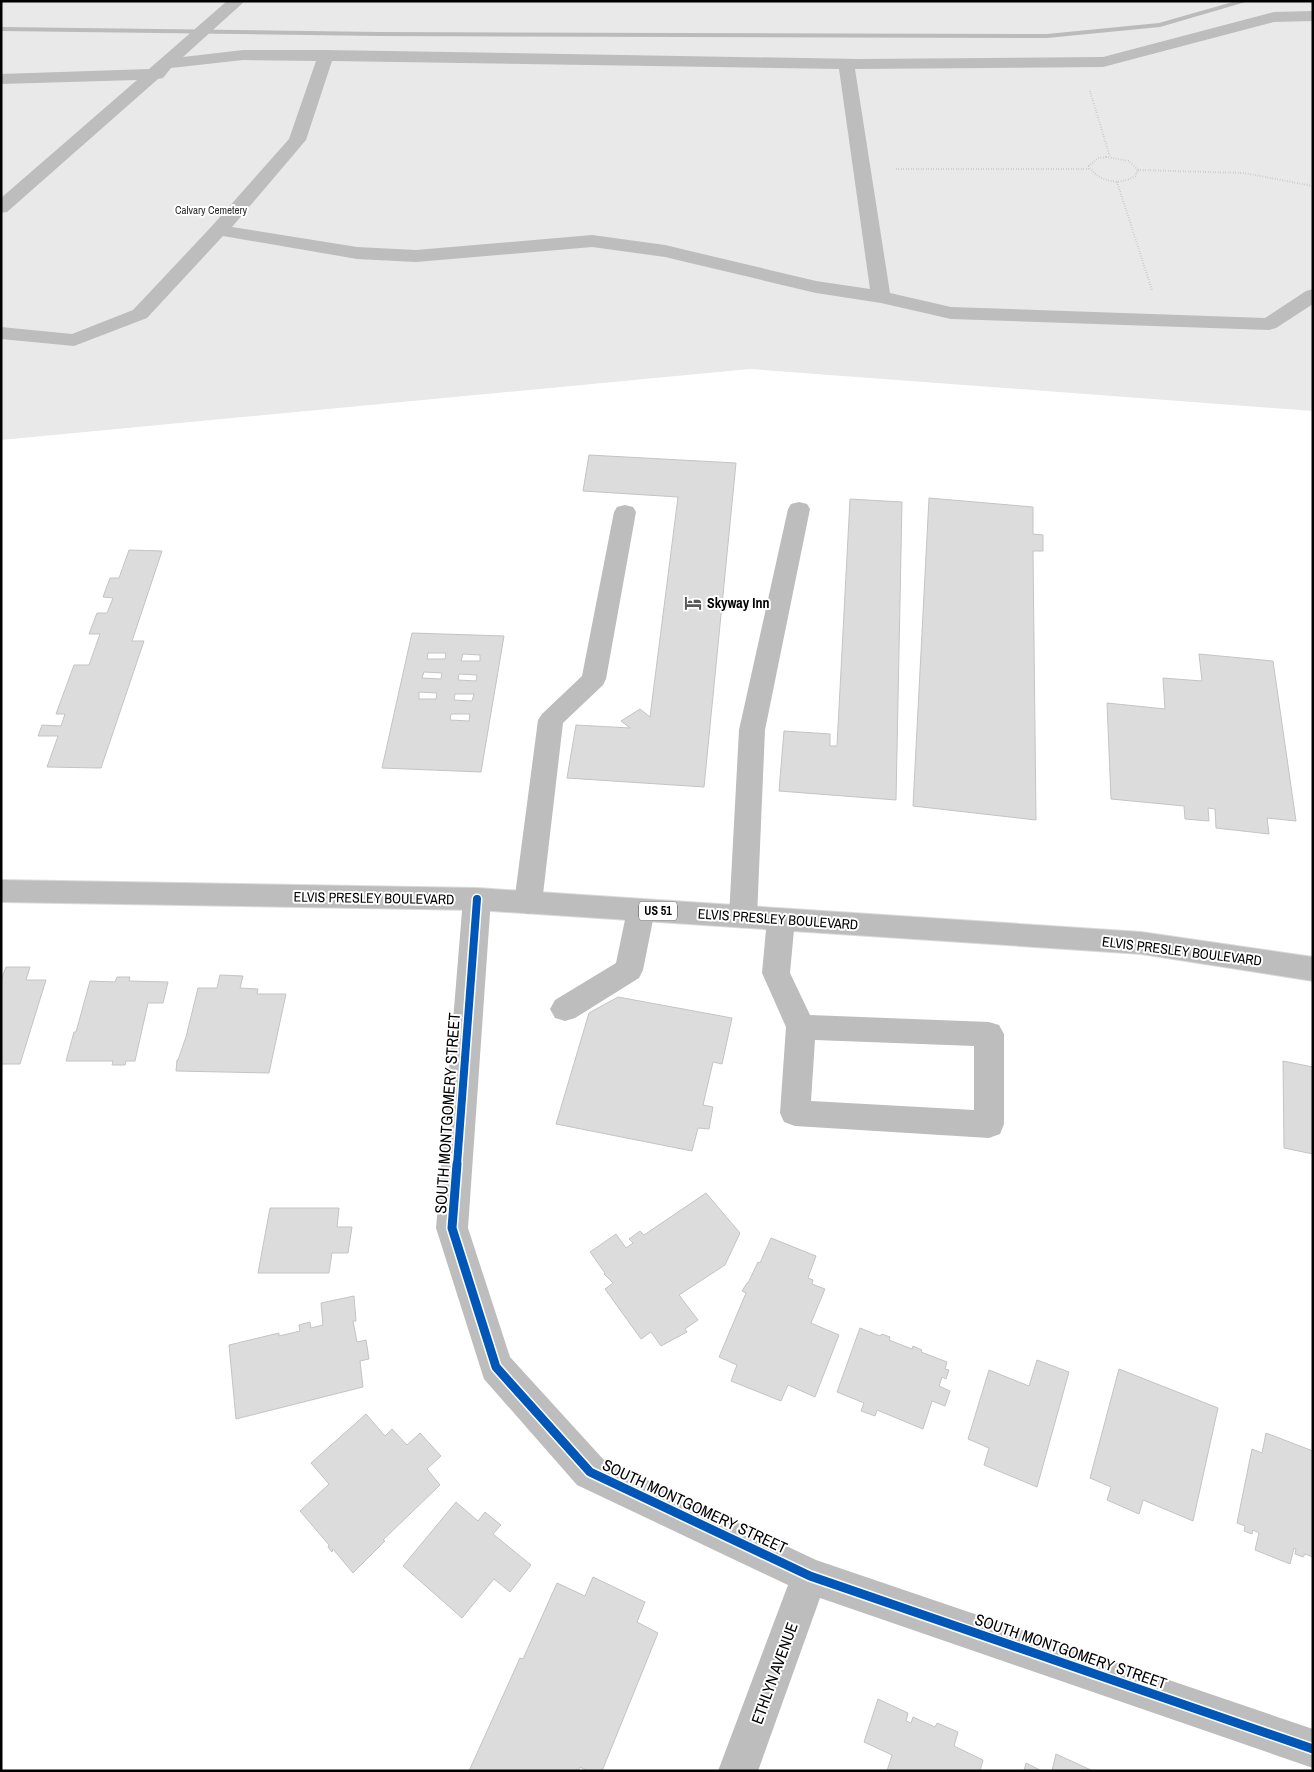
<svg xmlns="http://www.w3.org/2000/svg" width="1314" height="1772" font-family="'Archivo Narrow',sans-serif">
<rect width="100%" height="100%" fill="#fff"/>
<path fill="#e9e9e9" d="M1,1H1313V411L750,369L1,440Z"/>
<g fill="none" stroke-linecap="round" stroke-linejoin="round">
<path fill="#bbb" fill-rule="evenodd" d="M1236,1H1249L1160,27L1047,38L379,36L1,31V27L379,32L1047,34L1159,23Z"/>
</g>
<path fill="#dcdcdc" stroke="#c4c4c4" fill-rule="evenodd" d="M589,455L736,463L704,787L567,778L576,725L630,728L621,721L640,709L650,717L678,497L583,491Z
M929,498L1033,507V534L1043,535V551H1033L1036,820L913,806Z
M850,499L902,502L896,800L779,791L784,731L830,734V746H837Z
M129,550L162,551L132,641H144L101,768L47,767L58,736H38L42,725L61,726L65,714H56L74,665H89L100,634H89L97,613H107L113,598L103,597L110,578H119Z
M412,633L504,636L481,772L382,768ZM428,653H446L445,659H427ZM463,654L480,655V661H461ZM424,672L442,673L441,679L422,678ZM459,674L477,675L476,681L458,680ZM419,692L437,693L436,699H419ZM455,694H474L472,701L454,700ZM451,714H470L469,721L450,720Z
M1199,654L1273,661L1296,821L1267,818L1269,834L1216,828L1215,809L1208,808L1209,821L1185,819L1184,806L1111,799L1107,703L1165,709L1163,678L1202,681Z
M6,967H30L26,980H46L20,1064H1V980Z
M220,975L243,976L240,988L258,989L257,994H286L269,1073L176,1071L177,1060H178L186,1037L198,988H217Z
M117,977H130L129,981L168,982L163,1003H148L135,1061H126L125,1065H112L113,1061H66L74,1032H76L90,981L115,982Z
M618,997L732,1018L722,1064L713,1062L703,1105L713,1107L709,1129L698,1128L692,1151L556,1124L589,1013Z
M1283,1061L1313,1067V1154L1284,1148Z
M706,1193L740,1233L725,1265L679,1295L698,1320L685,1329L687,1332L661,1346L651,1332L641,1339L605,1289L613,1283L604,1274L605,1273L590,1252L616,1234L626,1248L633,1243L629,1239L640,1231L644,1235Z
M270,1208H339L337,1227H352L348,1253H332L329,1273H258Z
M771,1238L816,1256L808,1278L813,1280L812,1284L825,1289L811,1323L839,1335L815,1397L788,1385L781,1401L731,1381L737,1365L719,1357L746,1293L742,1291L747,1283H748L758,1262L760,1263Z
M354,1296L356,1321H353L357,1342L366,1340L369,1359L360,1361L363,1387L236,1419L229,1345L279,1333V1336L300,1331L299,1325L310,1322L311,1328L323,1325L321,1303Z
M860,1328L880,1336L882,1334L890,1337L889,1340L912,1349L913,1346L922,1350L921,1352L947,1362L945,1369L949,1370L946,1379L942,1377L939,1386L950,1391L945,1406L932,1401L923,1429L877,1410L875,1416L861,1411L864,1403L837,1392Z
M1037,1360L1069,1372L1037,1487L984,1465L989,1448L968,1439L989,1370L1029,1386Z
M1119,1369L1218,1408L1193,1521L1143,1500L1139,1514L1107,1500L1111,1487L1090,1478Z
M366,1414L385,1436L392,1429L407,1445L420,1433L441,1456L427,1469L440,1485L383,1540L385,1541L353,1573L333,1549L332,1552L328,1547L329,1545L300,1511L329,1484L311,1463Z
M1266,1433L1313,1451V1557L1305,1554L1303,1557L1295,1554L1296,1549L1294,1548L1290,1564L1255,1550L1259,1533L1253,1530L1252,1534L1244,1531L1245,1526L1237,1523L1252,1449L1262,1453Z
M456,1502L478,1521L485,1512L501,1525L493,1534L531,1565L510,1592L494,1579L462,1618L403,1566Z
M593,1577L645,1602L637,1622L658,1633L602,1771H588L580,1767L578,1771H469L520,1658L523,1659L557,1583L585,1596Z
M878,1699L908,1713L906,1721L911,1723L913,1717L935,1727L937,1723L958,1732L954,1746L983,1760L980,1771H887L892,1755L864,1742Z
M1056,1754L1091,1770V1771H1052Z
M1026,1763L1042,1771H1024Z"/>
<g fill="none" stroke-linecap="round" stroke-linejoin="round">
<g stroke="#dbdbdb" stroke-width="2">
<path id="major" d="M1,880L477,888L1141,932L1313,957V981L1141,954L477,910L1,902Z"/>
</g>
<path stroke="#b8b8b8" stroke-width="2" stroke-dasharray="0.5 2" stroke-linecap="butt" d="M1090,91L1110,157
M1106,157L1129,161L1138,170L1135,176C1120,186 1098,182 1089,166L1098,158Z
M896,169H1090
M1138,170L1244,173L1313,186
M1117,182L1152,290"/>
<path fill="#bdbdbd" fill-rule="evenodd" d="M227,1H245L183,57L243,50H326L860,59L1103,57L1274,12L1313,11V21L1274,22L1103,67L855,69L890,293L951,307L1265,318L1306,291L1313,289V304L1276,328L1269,330L951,319L881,303L816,293L665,257L592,247L416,262L357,259L223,236L147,318L74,346L1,339V327L72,334L133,310L212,226L289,139L316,61L243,60L171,68L163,78L158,79L7,212L1,213V198L137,80L1,84V74L149,69ZM332,61L839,69L870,289L816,281L665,245L592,235L416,250L357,247L232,227L306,140Z
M799,502L807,504L810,509L765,730L757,917L753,925L743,928L733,925L729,917L739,730L788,509L791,504Z
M625,505L633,507L636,512L606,679L603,685L563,723L542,903L538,911L528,914L518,911L514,903L538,720L542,714L582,676L614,512L617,507Z
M477,888L487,891L491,899L468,1228L510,1357L603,1459L816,1560L1313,1729V1768L820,1598L758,1771H718L788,1585L577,1485L484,1379L436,1228L463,899L467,891Z
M641,899L651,902L655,910L643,970L639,978L575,1018L565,1021L555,1018L550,1009L555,1000L616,963L627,910L631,902Z
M781,908L791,911L795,919L790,973L810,1015L989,1022L999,1025L1004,1034V1124L1000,1134L989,1138L795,1126L784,1122L780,1113L786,1027L762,973L767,919L771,911ZM815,1040L974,1046V1110L811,1101Z"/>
<use href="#major" fill="#bdbdbd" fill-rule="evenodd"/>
<g stroke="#fff" stroke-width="11">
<path id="cycleway-far1" d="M457,1165L477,899"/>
</g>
<g stroke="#fff" stroke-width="12">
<path id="cycleway" d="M457,1164L452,1228L496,1367L590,1472L810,1576L1313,1749"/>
</g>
<use href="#cycleway-far1" stroke="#0057b8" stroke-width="8"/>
<use href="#cycleway" stroke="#0057b8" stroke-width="9"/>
</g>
<defs>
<g id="hotel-bare" transform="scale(1.35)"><path d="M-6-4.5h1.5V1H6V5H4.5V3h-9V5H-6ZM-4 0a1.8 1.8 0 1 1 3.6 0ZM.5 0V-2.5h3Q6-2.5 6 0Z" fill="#595959" stroke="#fff" stroke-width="2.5" paint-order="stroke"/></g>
</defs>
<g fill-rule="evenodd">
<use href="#hotel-bare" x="693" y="603"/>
</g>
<g text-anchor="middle" stroke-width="4" stroke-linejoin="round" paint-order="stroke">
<g font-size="11" fill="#2e2e2e" stroke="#fff">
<text x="211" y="214">Calvary Cemetery</text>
</g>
<rect fill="#fff" stroke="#4c4c4c" stroke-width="1" x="639" y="901.5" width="38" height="19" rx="4"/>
<g font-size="12" font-weight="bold" fill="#000">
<text x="658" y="915">US 51</text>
</g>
<g font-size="14" font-weight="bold" fill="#000" stroke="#fff" text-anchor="start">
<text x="707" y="608">Skyway Inn</text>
</g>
<g font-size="14" fill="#000" stroke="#fff">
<text transform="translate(374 898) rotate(1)" y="5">ELVIS PRESLEY BOULEVARD</text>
<text transform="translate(778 919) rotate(4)" y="5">ELVIS PRESLEY BOULEVARD</text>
<text transform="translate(1182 951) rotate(7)" y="5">ELVIS PRESLEY BOULEVARD</text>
</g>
<g font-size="16" fill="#000" stroke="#fff">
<text transform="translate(447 1113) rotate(-86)" y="6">SOUTH MONTGOMERY STREET</text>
<text transform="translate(695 1506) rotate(25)" y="6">SOUTH MONTGOMERY STREET</text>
<text transform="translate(1071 1651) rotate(19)" y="6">SOUTH MONTGOMERY STREET</text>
<text transform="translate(774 1673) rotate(-70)" y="6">ETHLYN AVENUE</text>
</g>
</g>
<rect width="1314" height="1772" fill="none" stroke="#000000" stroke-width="5"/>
</svg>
